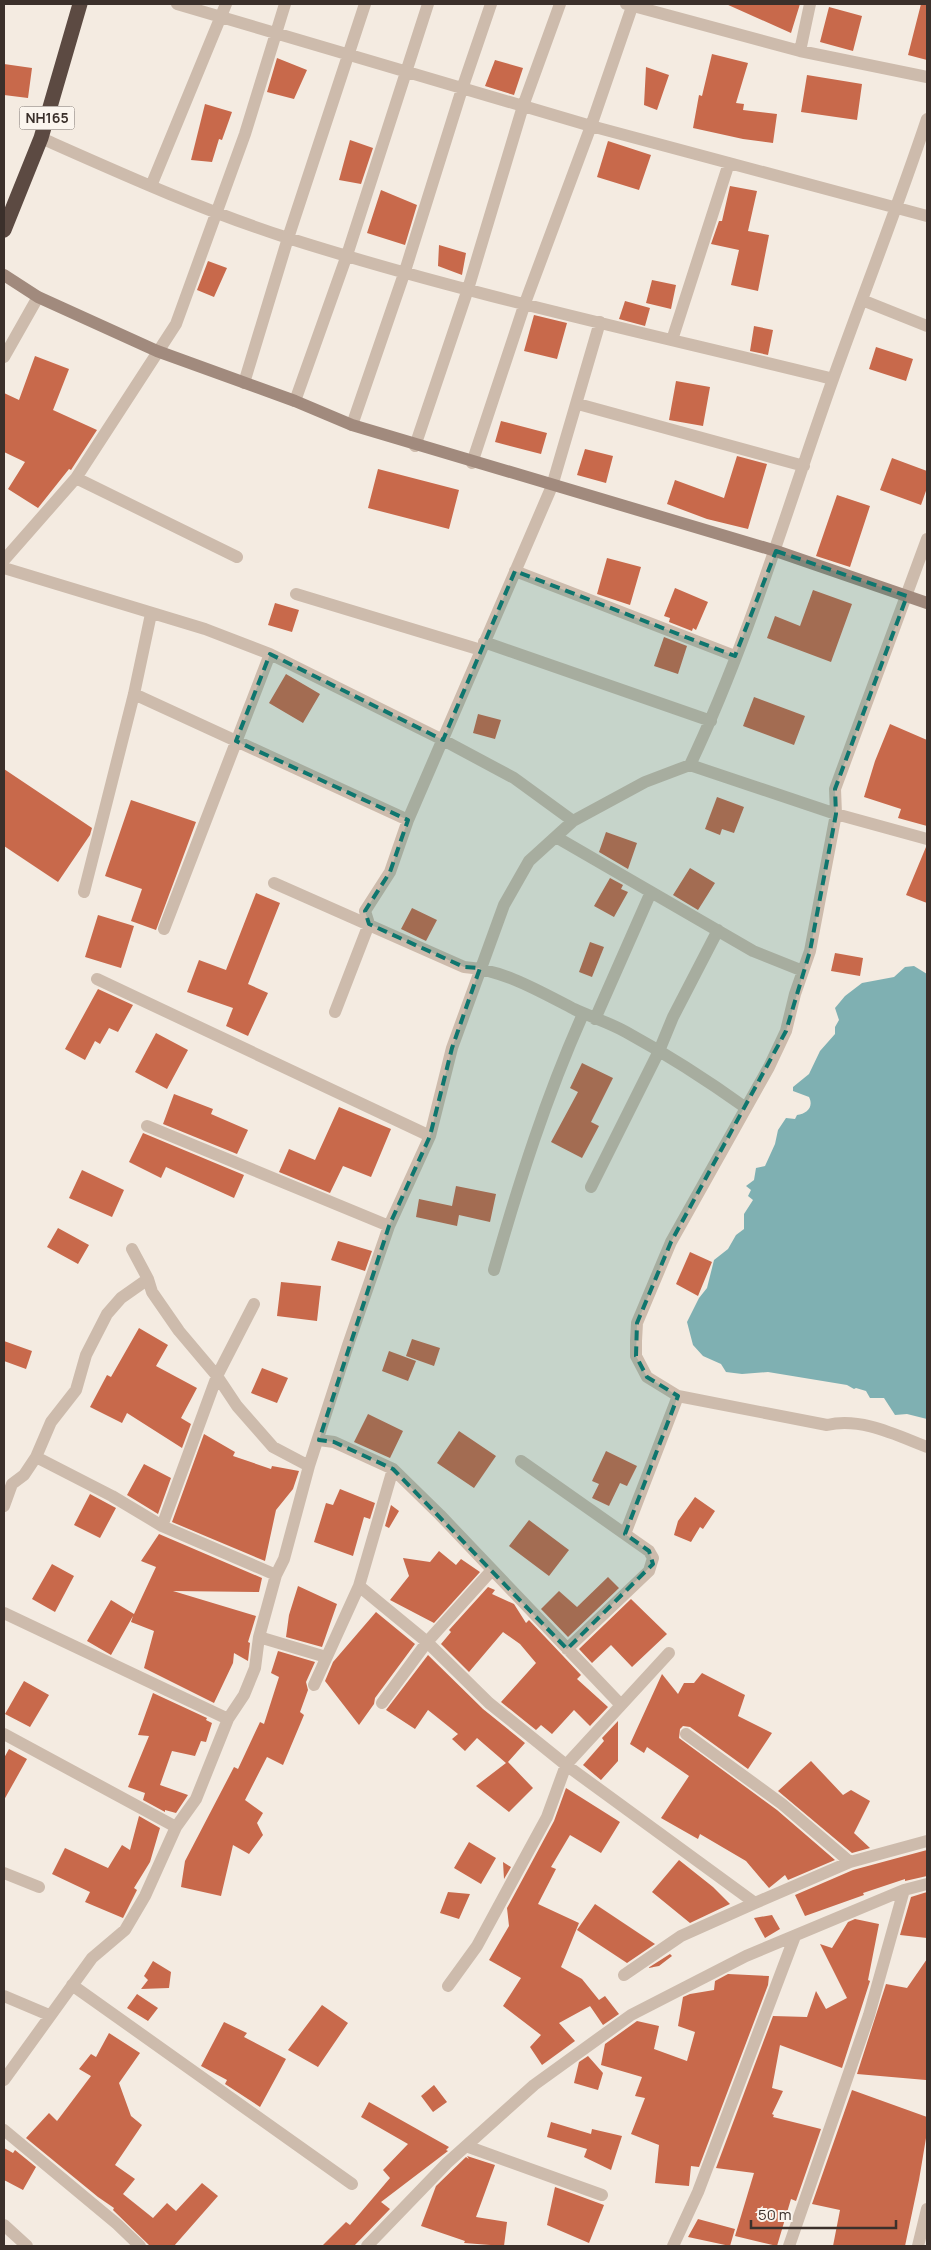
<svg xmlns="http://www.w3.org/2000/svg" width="931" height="2250" font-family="Manrope,sans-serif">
<rect width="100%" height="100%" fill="#f4ebe1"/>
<path fill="#7fb0b2" d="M914,966L927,974V1419L907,1414L895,1415L884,1398H870L866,1391L856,1388L854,1389L847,1385L768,1372L742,1374L726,1372L721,1364L703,1356L693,1345L687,1322L699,1298L707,1288L714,1260L728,1249L736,1235L744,1229V1214L753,1200L748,1196L751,1190L746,1186L754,1180L756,1168L765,1166L775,1144L778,1130L786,1118L795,1119L797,1115C807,1114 814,1107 809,1097L793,1091V1087L809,1074L820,1051L835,1034V1027L839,1020L835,1008L845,996L862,983L894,977L905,967Z"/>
<path fill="#c8694b" d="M726,4H800L791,33Z
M921,4H927V60L908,55Z
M829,7L862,16L853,51L820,42Z
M712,54L748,63L736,103L744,104L743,110L777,114L773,143L743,139L693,128L699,95L702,96Z
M277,58L307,70L294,99L267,92Z
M495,60L523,68L514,95L485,86Z
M4,64L32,68L28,98L4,95Z
M646,67L669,75L657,110L644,105Z
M807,75L862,84L857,120L801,112Z
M205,104L232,112L222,140L219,139L212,162L191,160Z
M350,140L373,148L361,184L339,180Z
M608,141L651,155L639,190L597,177Z
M730,186L757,191L748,231L769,235L758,291L731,285L739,250L711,244L719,221H722Z
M381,190L417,205L405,245L367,233Z
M439,245L466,253L462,275L438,266Z
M208,261L227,268L214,297L197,290Z
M652,280L676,285L671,309L646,303Z
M625,301L650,308L645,326L619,319Z
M534,315L567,323L557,359L524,351Z
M754,326L773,330L768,355L750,351Z
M876,347L913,359L906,381L869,369Z
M35,356L69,369L53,410L97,430L71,470L69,469L38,508L8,489L25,462L4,452V393L19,400Z
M676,381L710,387L703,426L669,420Z
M501,421L547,433L541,454L495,442Z
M585,449L613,456L606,483L577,475Z
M737,456L767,464L748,529L707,519L667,504L675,480L724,498Z
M892,458L927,471V488L921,505L880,490Z
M378,469L459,490L449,529L368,508Z
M837,495L870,506L850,567L816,556Z
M607,558L641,567L630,605L597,594Z
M675,588L708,602L696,630L693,628L692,631L669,622L670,618L664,616Z
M813,590L852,604L831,662L767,638L775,616L800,626Z
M275,603L299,610L292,632L268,625Z
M664,637L687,646L678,674L654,666Z
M286,674L320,694L303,723L269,703Z
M754,697L805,716L794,745L743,726Z
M478,714L501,720L495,739L473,733Z
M890,724L927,740V826L898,818L901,809L864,797L875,761Z
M4,769L92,828L90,835L58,882L4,846Z
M717,797L744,807L734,833L722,829L720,835L705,829Z
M131,800L196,822L156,930L131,921L142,889L105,876Z
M606,832L637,843L628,869L599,852Z
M926,847H927V903L906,895Z
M690,868L715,883L698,910L673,895Z
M610,878L623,885L621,889L628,892L614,917L594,906Z
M256,893L280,903L248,984L268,993L248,1036L226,1026L233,1008L187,992L199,960L226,970Z
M412,908L437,920L426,941L401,929Z
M98,915L134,926L121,968L85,957Z
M590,942L604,947L592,977L579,972Z
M835,953L863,958L860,976L831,971Z
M98,989L133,1005L118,1032L109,1028L100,1044L95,1041L85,1060L65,1049Z
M156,1033L188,1050L167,1089L135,1072Z
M582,1063L613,1078L591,1122L599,1126L582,1158L551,1142L578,1092L570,1088Z
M174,1094L213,1109L211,1114L248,1130L237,1154L163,1124Z
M339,1107L391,1129L371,1177L343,1166L330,1193L279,1172L289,1149L315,1160Z
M143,1133L244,1175L234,1198L166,1167L161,1178L129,1162Z
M82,1170L124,1190L112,1217L69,1198Z
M456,1186L496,1194L490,1222L459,1215L457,1226L416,1217L419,1199L452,1206Z
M58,1228L89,1245L78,1264L47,1247Z
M338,1241L372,1251L365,1271L331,1260Z
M690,1252L712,1262L698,1296L676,1284Z
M281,1282L321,1286L317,1321L277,1316Z
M139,1328L168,1345L156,1366L197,1388L181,1418L191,1424L182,1448L127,1413L122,1423L90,1407L107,1375L111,1377Z
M412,1339L440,1348L434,1366L406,1356Z
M4,1341L32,1351L26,1369L4,1361Z
M389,1351L416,1361L408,1381L382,1371Z
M262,1368L288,1378L277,1403L251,1393Z
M368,1414L403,1431L390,1458L354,1442Z
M459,1431L496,1456L474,1488L437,1463Z
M204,1434L235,1452L233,1456L271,1469L272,1466L299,1471L293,1489L276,1510L265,1561L172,1522Z
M606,1451L637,1466L627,1486L620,1483L609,1506L592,1498L599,1484L592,1481Z
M144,1464L171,1478L158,1514L127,1495Z
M340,1489L375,1503L370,1519L364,1517L353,1556L314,1542L326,1503L333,1505Z
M90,1494L116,1508L100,1538L74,1525Z
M695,1497L715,1511L703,1529L700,1527L691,1542L674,1535L678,1521Z
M391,1505L399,1511L389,1528L385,1526Z
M529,1520L569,1550L549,1576L509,1546Z
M159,1534L262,1578L259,1592L173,1591L256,1616L248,1642L250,1643L248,1661L234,1653L233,1663L214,1703L144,1668L154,1631L131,1622L133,1616L111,1655L87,1641L111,1600L134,1614L156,1567L141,1561Z
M439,1551L456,1565L461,1559L480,1572L434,1623L390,1600L409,1576L403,1558L430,1562Z
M52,1564L74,1576L55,1612L32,1599Z
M608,1577L619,1588L568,1637L541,1609L559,1591L577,1607Z
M298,1586L337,1604L322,1647L286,1637L289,1615Z
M488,1587L495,1590L492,1594L514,1604L526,1623L529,1620L581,1675L577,1679L608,1707L590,1726L574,1710L552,1734L541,1725L536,1730L501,1702L536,1663L520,1644L503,1632L469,1672L441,1644L451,1632L449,1630Z
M631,1599L667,1634L632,1667L611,1645L592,1663L579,1649Z
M376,1612L415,1644L375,1698L374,1704L359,1725L325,1681L333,1662Z
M278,1651L315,1662L306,1682L308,1690L300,1712L304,1715L283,1765L267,1757L245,1800L263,1813L257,1823L263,1835L249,1854L233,1845L221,1896L181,1887L185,1861L234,1767L238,1769L260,1722L264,1724L279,1677L271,1673Z
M428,1655L483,1709L525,1743L508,1762L533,1788L509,1812L476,1786L506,1763L477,1738L465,1751L452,1739L458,1734L428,1710L415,1729L386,1710Z
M702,1673L745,1695L738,1716L772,1733L748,1769L690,1727L683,1726L680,1729L679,1738L777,1810L835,1860L788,1880L785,1875L769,1888L746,1861L700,1834L698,1839L661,1818L689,1776L647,1747L644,1753L630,1744L662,1674L678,1694L684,1683H694Z
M24,1681L49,1695L30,1727L5,1714Z
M153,1693L207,1718L206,1720L212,1723L206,1742L201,1741L195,1756L172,1751L160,1785L188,1795L176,1813L165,1810V1812L143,1800L145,1793L128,1787L149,1736L138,1735Z
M618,1721V1761L601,1780L583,1765L604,1741L602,1738Z
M9,1749L27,1759L4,1800V1758Z
M811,1761L843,1795L851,1790L870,1801L854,1833L870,1848L852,1853L778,1791Z
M566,1788L620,1822L601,1853L570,1835L551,1867L556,1869L538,1904L579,1923L561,1967L582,1979L599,2000L605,1996L619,2014L603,2025L590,2006L592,2005L559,2023L575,2041L542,2065L530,2047L541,2035L503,2006L521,1978L489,1960L509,1926L507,1908L554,1821Z
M139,1816L160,1828L150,1862L134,1888L137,1890L123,1918L85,1902L90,1892L52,1874L65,1848L108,1868L122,1845L130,1850Z
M469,1842L496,1858L481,1884L454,1868Z
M927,1850V1876L905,1881V1879L863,1893L864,1895L805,1916L795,1895L853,1870Z
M679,1860L713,1887L730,1904L690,1923L652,1892Z
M503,1862L511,1867L504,1879Z
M448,1892L470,1894L459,1919L440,1913Z
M927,1892V1938L900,1935L911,1897Z
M595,1904L655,1944L627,1963L577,1930Z
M772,1915L780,1929L765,1938L754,1918Z
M855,1919L879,1924L868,1980L870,1981L842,2068L780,2045L772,2088L783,2091L772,2114L774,2115L773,2117L821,2129L796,2201L791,2199L777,2246L735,2236L754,2173L716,2168L773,2016L807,2017L816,1991L826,2009L847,1998L820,1944L832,1948L848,1922Z
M670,1954L672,1956L659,1966L648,1968Z
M927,1959L926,2080L857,2074L886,1984L907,1988Z
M153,1961L171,1972L169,1988L141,1989L148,1980L144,1976Z
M728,1974L769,1976L768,1985L699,2167L691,2166L689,2186L655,2183L659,2145L631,2134L645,2098L635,2096L642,2077L601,2065L605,2044L637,2021L659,2026L654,2049L687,2061L695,2032L678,2026L683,1997L690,1994L714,1990L715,1981Z
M137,1994L158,2008L148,2021L127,2008Z
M322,2005L348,2023L318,2067L288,2050Z
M224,2022L247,2033L244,2037L286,2059L260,2107L225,2084L227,2080L201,2066Z
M109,2033L140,2053L119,2083L131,2116L142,2125L115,2165L135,2179L123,2194L153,2218L167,2203L176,2211L202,2183L218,2196L174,2246H150L113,2210L114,2208L98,2197L26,2138L49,2113L57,2121L91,2076L79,2069L91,2054L96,2057Z
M588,2056L603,2073L598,2090L574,2083L579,2062Z
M434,2085L447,2102L433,2112L421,2096Z
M852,2090L927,2117V2132L919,2180L905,2246H833L840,2210L812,2204Z
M369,2102L449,2147L446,2150L448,2151L381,2202L390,2209L354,2246H322L346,2222L350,2225L390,2178L383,2170L408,2144L361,2117Z
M551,2122L591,2134L592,2129L622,2136L611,2170L584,2157L587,2149L547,2137Z
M4,2148L13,2153L15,2150L36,2167L23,2190L4,2180Z
M467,2156L495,2165L476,2217L507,2222L504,2246L464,2243L465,2241L421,2226L436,2186L466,2157L469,2159Z
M555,2187L604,2205L589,2243L547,2225Z
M698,2219L735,2229L730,2246L688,2237Z"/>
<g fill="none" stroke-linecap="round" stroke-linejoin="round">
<path stroke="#cdbbac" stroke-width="12" d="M177,4L591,126L927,216
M626,4L800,51L927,77
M800,51L810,4
M41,138C122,174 204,211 288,238C467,295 651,334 833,379
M151,186L226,4
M862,300L927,326
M672,340L729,163
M4,357L38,297
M244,383L288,238L365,4
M295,401L347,255L428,4
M578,404L804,466
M352,425L405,271L462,89L491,4
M415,446L468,289L523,106L560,4
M472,463L525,303L591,126L633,4
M76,478L237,557
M927,539L835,789L836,814L810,951L795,994L786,1031L769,1067L671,1242L637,1323L636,1341V1356L647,1377L678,1396L827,1425C861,1417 896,1435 927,1447
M4,560L76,478L176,324L245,134L285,4
M4,568L205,629L270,654L443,740L514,778L573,821
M515,571L735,656
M296,594L481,650
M484,642L711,721
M134,694L408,820
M690,765L836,814L927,839
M556,837L753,951L803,971
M274,883L464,967C504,970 539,991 574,1009C591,1017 610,1023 626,1032C668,1055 707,1080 746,1108
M84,892L134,694L151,614
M164,929L270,654
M97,979L430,1136
M335,1012L369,924L365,911L390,872L408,820L552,486L600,322
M595,1019L651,892
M147,1126L389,1226
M591,1187L659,1051L673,1017L718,930
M132,1249L148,1279L152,1292L179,1331L217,1376L237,1406L273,1447L309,1466
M494,1270C519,1182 546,1097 583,1014
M319,1440L334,1442L393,1469L440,1515L621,1705
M36,1457L112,1496L162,1526L276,1575
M521,1461L649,1551L653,1558L649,1571L567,1649
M4,1506L12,1484L24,1475L36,1457L51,1422L76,1390L86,1355L107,1314L121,1298L148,1279
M162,1526L217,1376L254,1304
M625,1534L678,1396
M359,1586L427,1642L489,1703L566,1765L755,1903
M4,1613L228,1719
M259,1637L326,1657
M314,1685L359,1586L393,1469
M382,1703L427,1642L492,1570
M4,1734L176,1827
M686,1734L782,1804L850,1862
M4,1873L39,1887
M624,1975L681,1936L755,1903L850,1862L927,1841
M72,1985L352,2184
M448,1986L477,1946L547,1817L566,1765L669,1653
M4,1996L49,2015
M4,2080L92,1958L125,1930L145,1896L176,1827L196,1799L228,1719L244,1695L255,1668L259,1637L276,1575L284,1559L309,1466L348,1345L389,1226L430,1136L452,1048L504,905L529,861L573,821L645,782L690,765C749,641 787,508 833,379C864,292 898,206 927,119
M4,2130L117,2224L140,2246
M466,2146L602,2195
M4,2225L27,2246
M367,2246L447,2163L534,2085L631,2015L746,1956L904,1890L927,1884
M673,2246L698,2192L795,1936
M789,2246L869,2015L904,1890
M918,2246L927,2209"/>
<path stroke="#a18a7d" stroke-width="12" d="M4,275L38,297L157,351L295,401L352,425L776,551L927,603"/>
<path stroke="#5c4a42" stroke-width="15" d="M4,230L41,138L80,4"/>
</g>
<path fill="#0f766e" fill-opacity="0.2" stroke="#0f766e" stroke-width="4" stroke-dasharray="10 6" stroke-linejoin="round" d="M776,551L907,596L835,789L836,814L810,951L786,1031L671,1242L637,1323L636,1356L647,1377L678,1396L625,1534L649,1551L653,1564L567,1649L393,1469L334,1442L319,1440L389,1226L430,1136L452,1048L480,968L464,967L369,924L365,911L390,872L408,820L236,741L270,654L443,740L515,571L735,656Z"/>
<g text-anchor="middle" stroke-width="4" stroke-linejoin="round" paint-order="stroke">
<rect fill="#fbf5ee" stroke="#756b66" stroke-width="1" x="19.5" y="106.5" width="55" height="23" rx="4"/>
<g font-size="14" font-weight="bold" fill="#3b302b">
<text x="47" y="123">NH165</text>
</g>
</g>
<rect width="931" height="2250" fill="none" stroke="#3b302b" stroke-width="10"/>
<path d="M751 2220v8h145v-8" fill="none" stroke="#3b302b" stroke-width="2.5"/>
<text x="758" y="2220" font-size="15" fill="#3b302b" stroke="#fbf5ee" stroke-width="4" paint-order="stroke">50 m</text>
</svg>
